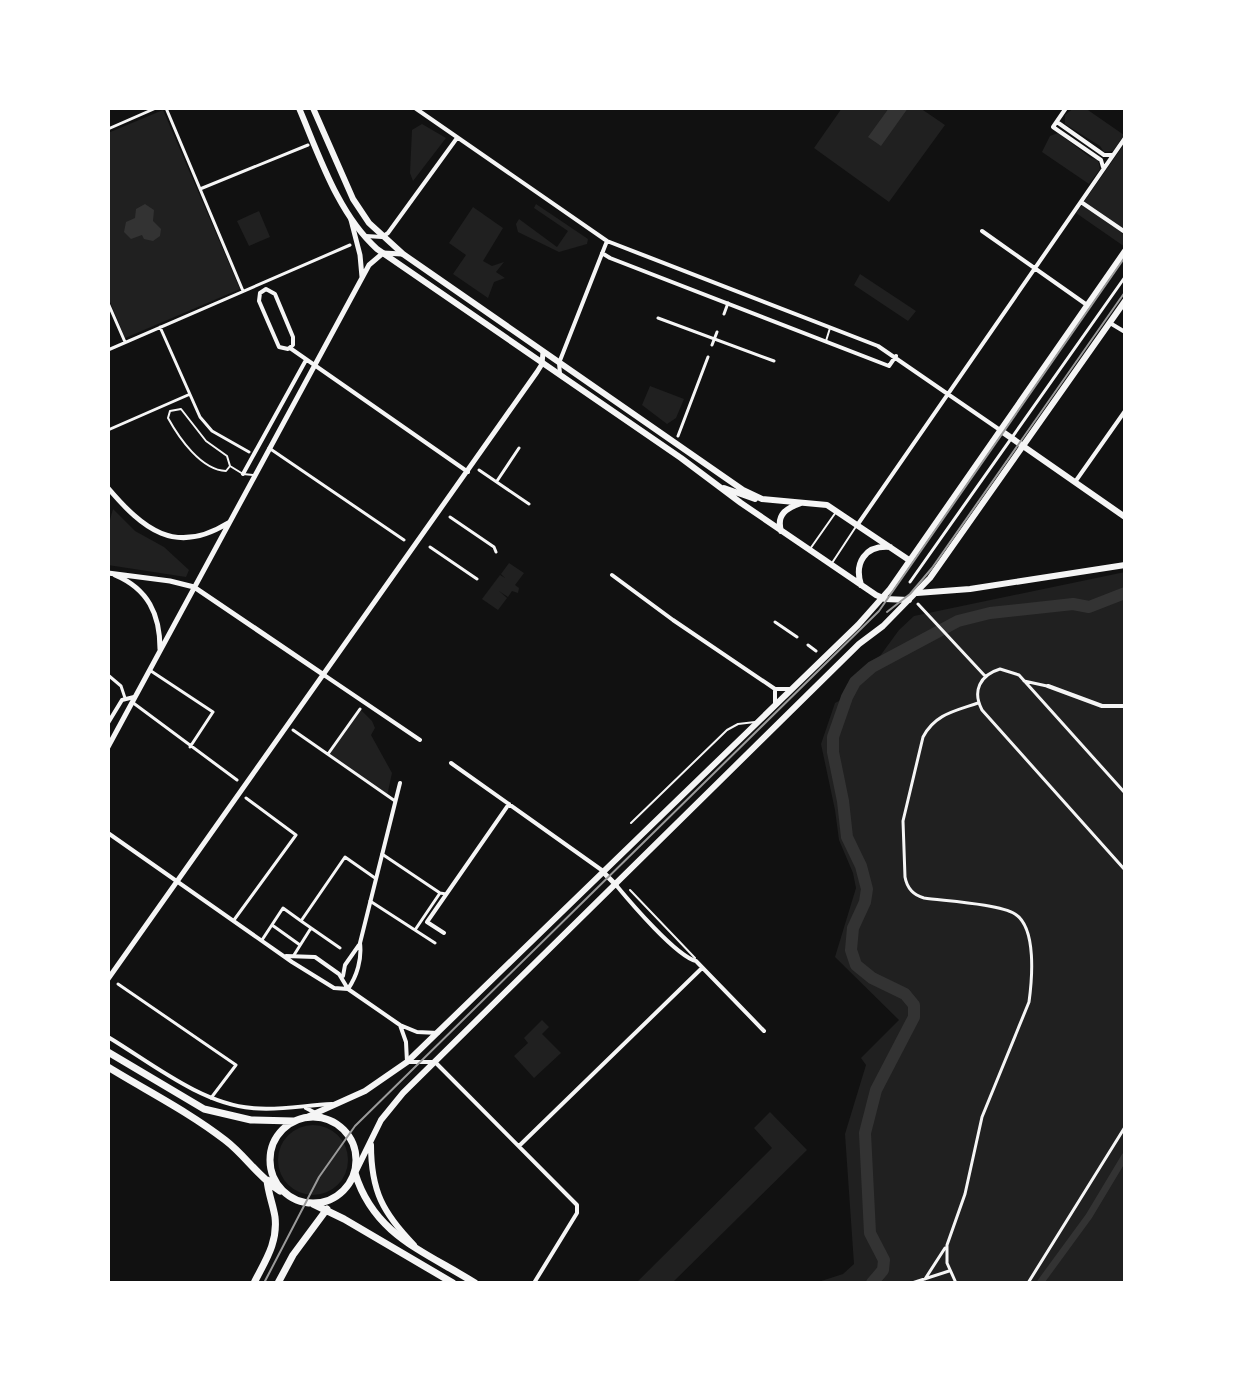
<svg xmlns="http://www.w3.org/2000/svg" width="1233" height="1391" font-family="'Varela Round',sans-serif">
<rect width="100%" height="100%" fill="#111"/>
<path fill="#202020" d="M842,108H920L945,125L889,202L814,148Z
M1074,108H1085L1124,135L1113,151L1104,152L1100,146L1065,124V115Z
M163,110L240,289L125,338L108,297V133Z
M422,124L446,138L413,181L410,173L412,130Z
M1058,133L1091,158L1098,160L1100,169L1089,184L1042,152L1050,136Z
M1125,143V247L1076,213Z
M536,204L588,239L587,244L559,252L518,232L516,224L519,219L557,247L568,231L534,208Z
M473,207L503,228L483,261L492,266L504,262L496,272L505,278L494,282L488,298L453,274L466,255L449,243Z
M259,211L270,237L249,246L237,221Z
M860,274L916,311L908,321L854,285Z
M650,386L684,399L676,418L667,424L642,405Z
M113,509L135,531L164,547L189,570L186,577L108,565V527Z
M509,563L524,573L515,585L519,588L518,593L512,591L508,597L499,591L507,598L498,610L482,599L500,575L505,578L501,574Z
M1125,572V1283H815L843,1274L854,1264L845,1134L866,1065L861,1058L899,1020L835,957L856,888L853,873L839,840L835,810L821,744L835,703L847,697L855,682L872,667L899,630L914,616Z
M360,709L372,721L375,728L371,735L392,773L387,796L330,754Z
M542,1020L549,1027L542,1034L561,1053L534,1078L514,1056L528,1043L524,1038Z
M770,1112L807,1150L672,1283H636L772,1148L754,1128Z
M278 1160a35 35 0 1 1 70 0a35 35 0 1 1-70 0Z"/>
<path fill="#333" d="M889,108H908L881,146L868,137Z
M145,204L154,210L153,221L161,229L160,236L153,241L144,239L142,235L131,239L124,232L126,222L135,218L136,209Z"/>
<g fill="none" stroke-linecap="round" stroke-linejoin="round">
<path stroke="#333" stroke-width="7" d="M1040,1283L1089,1216L1125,1156"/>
<path stroke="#333" stroke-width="12" d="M872,1283L883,1270L884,1260L870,1233L865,1133L876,1090L914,1017V1005L905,994L872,978L856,965L851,950L853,928L865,902L867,889L861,866L847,837L843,801L833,752V737L847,697L855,682L872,667L958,621L990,613L1073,604L1089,607L1125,593"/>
<path stroke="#f5f5f5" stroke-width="2" d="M826,341L830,328
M230,466L226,471C201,470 179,438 168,418L170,411L181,409L206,441L227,456L230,466L243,474L253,475
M810,549L836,512
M832,563L857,525
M631,823L727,730L738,724L755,722
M630,890L695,958"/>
<path stroke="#f5f5f5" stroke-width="3" d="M166,108L243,291
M108,129L156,108
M200,189L308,145
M108,303L125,342
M724,314L728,303
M658,318L774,361
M160,327L200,417L212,431L249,452
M712,345L717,332
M108,350L350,245
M108,430L188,395
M678,436L708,357
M269,448L404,540
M479,470L529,504
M497,481L519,448
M450,517L494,547L496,552
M430,547L477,579
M910,582L1125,277
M918,604L985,676
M775,622L797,637
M808,645L816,651
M151,671L213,712L190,747
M108,675L121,686L125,698
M1024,681L1047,686
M132,702L237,780
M293,730L395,801
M328,754L360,709
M1125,793L1019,675L1000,669C980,675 972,691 982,710L1125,870
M382,854L440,893L446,894
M370,901L435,943
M234,920L296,835L246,798
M272,925L300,945
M415,930L440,893
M262,940L283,908L301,921
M340,948L301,921L345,857L375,878
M294,955L311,928
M118,984L236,1065L211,1098
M925,1279L945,1248
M912,1283L949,1271
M956,1283L947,1263V1245L965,1194L982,1117L1029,1002C1032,980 1037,928 1015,914C1000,904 945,901 924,898C913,895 907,888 905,877L903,821L923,737C935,714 955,711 978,703
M1028,1283L1125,1127"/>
<path stroke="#f5f5f5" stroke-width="4" d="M415,108L607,241L878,346L1000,430
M1066,108L1053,127L1101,160L1103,167
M1057,122L1104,155H1113
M1081,202L1125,232
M982,231L1087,305
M366,236L382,237L388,233L457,138
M602,253L610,258L889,366L896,356
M266,289L275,294L293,337V345L288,349L279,347L259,301L260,293Z
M1110,323L1125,332
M290,348L468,472
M560,374L559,363L607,241
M243,474L306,360
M1075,482L1125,411
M858,524L1125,138
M612,575L673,620L775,689H791
M324,675L420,740
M1048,686L1102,706H1125
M775,704V689
M108,723L122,700L134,697
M451,763L603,871
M108,833L292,962L334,988L348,989
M616,885C630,902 676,956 696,961L764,1031
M444,933L427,922L509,804
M286,956L315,957L339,974L348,989L400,1025L417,1032L438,1033
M343,976L345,965L359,945
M348,989C357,976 362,959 360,943L400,783
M400,1025L406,1042L407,1062H435L577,1205V1213L534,1283
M108,1037C150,1062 201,1104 252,1108C279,1111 305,1105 332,1104
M306,1108L325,1118
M519,1146L702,968"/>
<path stroke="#f5f5f5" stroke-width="5" d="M351,220L360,255L362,277
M108,488C143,529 175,556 228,523
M108,573L170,581L194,587L324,675
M115,575C148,589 160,614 160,649
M108,747L369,265L383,253L402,254
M604,873L616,885
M108,979L537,372L542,364L543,352"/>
<path stroke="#f5f5f5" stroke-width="6" d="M299,108C319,155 338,214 377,249L681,458L741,503L876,595L885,599L909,600
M313,108L353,199L369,223L403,254L743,490L762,499L827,505L909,560
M1000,430L1125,517
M724,488L755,499
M781,531C776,514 787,508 801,503
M861,585C854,563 865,545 890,547
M917,593L970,589L1125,565"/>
<path stroke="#f5f5f5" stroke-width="6" d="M305,1118L365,1091L407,1062L858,625L890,589L1125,251
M371,1145C371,1191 383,1213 414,1245
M355,1173L381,1120L403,1093L859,644L883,626L930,578L1125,301"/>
<path stroke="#f5f5f5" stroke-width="7" d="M108,1052L204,1109L251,1120L293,1121
M108,1067C147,1091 189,1112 225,1140C245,1155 259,1178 280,1191
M270 1160a43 43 0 1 1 86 0a43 43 0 1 1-86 0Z
M355,1173C374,1235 424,1251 475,1283
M313,1204L344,1219L453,1283
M254,1283C265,1261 278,1243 275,1217C273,1204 268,1193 267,1180
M278,1283L293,1255L327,1209"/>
<path stroke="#9a9a9a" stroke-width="2" d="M887,612L910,594L932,568L1125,292
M264,1283L319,1177L355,1126L879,611L1125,257"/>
</g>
<rect width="1233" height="1391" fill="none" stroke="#ffffff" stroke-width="220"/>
</svg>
